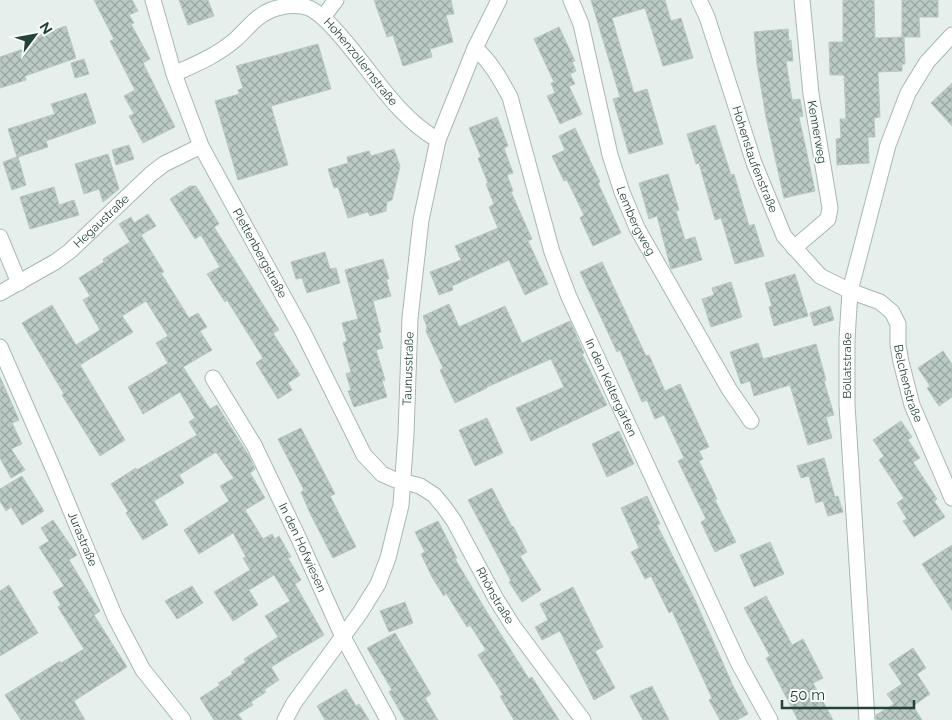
<svg xmlns="http://www.w3.org/2000/svg" width="952" height="720" font-family="Raleway,sans-serif">
<defs>
<pattern id="building-cross-hatch" width="8" height="8" patternUnits="userSpaceOnUse" patternTransform="scale(1.25)"><rect width="8" height="8" fill="#bbcac4"/><path d="M0 0l8 8M0 8l8-8" fill="none" stroke="#98a6a0"/></pattern>
</defs>
<rect width="100%" height="100%" fill="#e6efeb"/>
<path fill="url(#building-cross-hatch)" stroke="#b8c9c2" d="M94,0H132L138,11L129,15L134,23L131,24L150,59L143,63L175,127L143,143L129,116L134,114L124,96L135,90L110,41L114,39Z
M179,0H208L214,16L188,25Z
M374,0H451L454,14L446,15L453,42L430,49L432,57L403,66L393,35L387,37Z
M591,0H665L671,21L681,18L693,58L663,66L645,8L612,18L634,93L647,89L663,144L629,154L613,99L620,97Z
M843,0H874L875,38L904,37L905,64H902V71L878,72L880,117L874,118L875,137H868L869,163L837,165L836,139L841,138L840,119H846L844,75H830L829,42H843Z
M902,0H938V17H919L920,37H902Z
M66,26L76,58L25,76L26,80L0,88V57L32,46L29,39Z
M559,27L575,61L572,62L576,71L570,74L575,84L569,86L582,114L560,124L547,96L555,93L551,83L554,82L534,39Z
M788,29L789,41L791,40L793,61H786L792,100L800,99L803,116L799,117L815,191L784,198L766,117L757,64L754,32Z
M318,44L331,89L271,106L288,165L238,180L215,101L239,94L238,90L243,88L236,66Z
M84,59L89,74L75,78L71,63Z
M952,83V126L931,103Z
M86,93L96,123L46,141L48,147L18,157L26,185L12,190L3,162L17,157L8,129L55,114L51,104Z
M497,117L508,146L504,148L513,173L507,175L513,191L511,192L532,239L528,241L548,284L525,295L509,260L452,286L453,290L439,295L430,272L461,260L455,246L498,228L489,207L494,204L486,184L488,183L478,158L481,157L469,128Z
M715,125L731,175L734,174L749,226L754,224L764,256L735,264L721,218L715,220L699,163L696,164L687,134Z
M575,128L600,182L598,183L621,233L593,246L580,218L584,215L567,180L564,181L552,156L565,150L559,136Z
M129,145L134,159L116,165L112,150Z
M394,149L400,166L392,200L387,202L386,211L370,216L368,212L348,218L338,187L334,188L328,169L348,163L347,157L369,151L371,156Z
M108,154L119,189L103,202L99,189L84,194L75,164Z
M668,174L679,210L676,211L685,240L695,237L702,260L671,269L657,216L649,219L639,183Z
M190,186H196L219,224L214,227L279,330L273,333L300,375L288,383L292,390L278,399L256,363L263,358L227,300L225,302L207,274L220,267L201,235L195,239L170,199Z
M54,187L59,205L74,200L79,215L30,229L20,197Z
M148,214L156,226L141,235L164,272L161,273L189,318L198,313L207,327L200,331L212,350L183,367L210,409L217,405L249,456L255,469L250,473L265,498L245,510L263,539L272,534L275,539L279,536L291,557L288,558L301,580L295,584L324,635L271,667L279,680L264,690L266,692L251,702L253,705L238,714L242,720H214L200,698L220,685L218,683L233,674L231,672L246,662L244,659L278,637L265,616L290,601L274,575L249,590L258,605L233,621L214,592L250,570L243,558L246,557L233,533L199,554L184,530L229,501L220,486L234,478L216,452L179,475L184,483L154,501L168,525L143,540L126,513L128,511L111,484L136,468L137,470L197,435L189,422L195,418L180,392L143,414L128,387L168,363L156,343L168,336L146,301L122,316L133,332L80,365L125,440L100,456L62,395L64,394L22,323L52,305L76,345L100,330L83,300L90,296L79,278L104,262L103,259L130,242L119,224L131,217L134,223Z
M325,252L330,269L336,268L340,283L307,293L302,278L296,279L291,262Z
M383,259L389,279H386L391,296L373,301L381,332L378,333L383,348L376,350L385,380L382,381L387,397L354,407L348,391L351,390L346,374L351,372L343,343L347,341L342,323L358,319L345,270Z
M602,262L646,356L649,355L665,391L680,384L709,447L699,451L703,459L699,461L717,499L715,500L736,542L715,552L701,522L706,519L678,461L684,458L664,415L655,419L647,400L642,402L620,350L617,352L580,272Z
M795,274L808,316L774,326L769,307L772,306L765,283Z
M731,282L742,317L711,327L702,299L714,295L712,288Z
M449,304L459,327L505,306L522,343L570,321L584,353L582,354L607,405L531,441L516,408L564,387L551,359L487,387V388L455,403L440,370L443,368L426,331L427,327L423,316Z
M830,306L834,320L814,326L810,313Z
M758,343L763,359L816,344L826,380L824,381L834,415L826,417L832,438L808,445L790,385L754,396L750,381L741,384L730,352Z
M943,351L952,364V397L939,406L927,388L930,386L918,368Z
M0,377L19,420L12,423L22,444L11,449L25,470L11,478L0,458Z
M487,418L503,453L475,466L459,430Z
M901,421L912,437L908,440L920,458L913,462L937,499L934,501L945,517L914,537L903,521L907,519L897,503L904,498L879,460L884,456L873,440Z
M301,428L335,494L330,496L356,547L333,558L310,513L301,492L304,490L278,439Z
M619,431L634,464L607,477L592,444Z
M824,458L835,497L816,503L809,476L801,478L797,466Z
M22,476L44,511L22,525L11,507L6,511L0,501V489Z
M492,488L512,527L513,526L527,552L520,556L541,590L522,602L509,582L511,581L468,500Z
M647,496L660,524L657,525L695,600L733,686L748,714L737,720H720L709,700L712,698L672,611L669,613L651,576L645,579L631,552L639,548L621,508Z
M838,496L843,512L828,516L823,501Z
M53,520L77,555L69,560L100,611L94,615L127,667L74,701L85,720H21L5,695L60,661L61,663L84,649L58,607L61,605L53,592L64,586L39,547L49,541L41,528Z
M438,521L457,558L455,559L488,614L529,679L532,677L559,720H514L500,696L503,695L478,655L486,650L470,625L467,627L446,593L444,596L433,579L421,554L425,552L415,532Z
M770,542L784,574L754,587L740,555Z
M952,545V610L922,564Z
M9,585L38,633L0,656V591Z
M192,586L203,603L177,619L165,601Z
M573,587L603,647L595,651L615,688L594,700L560,631L542,640L535,627L548,620L540,604Z
M766,596L792,645L803,639L823,678L813,683L833,720H798L766,658L770,656L744,608Z
M405,602L413,623L389,632L380,611Z
M395,633L431,694L425,698L438,720H405L389,692L392,690L367,648Z
M913,648L926,668L917,674L930,694L913,706L922,720H876V715L894,704L887,694L902,684L889,664Z
M652,686L669,720H643L630,696Z
M346,689L356,706L359,704L369,720H325L317,706Z"/>
<g fill="none" stroke-linecap="round" stroke-linejoin="round">
<g stroke="#a8b8b2" stroke-width="17">
<g id="street">
<path id="s1" d="M153,0L174,74L201,146L303,332L364,455L382,474L393,479L420,486L434,495L444,507L454,521L496,599L513,626L583,720"/>
<path id="s2" d="M571,0L581,24L610,155L622,192L637,228L729,389L751,421"/>
<path id="s3" d="M699,0L707,17L732,94L754,163L784,236L820,276L850,291L880,302L892,312L898,324V345L901,362L912,405L952,498"/>
<path d="M323,17L336,0"/>
<path id="s4" d="M475,48C491,62 500,79 510,97L552,252L569,297L739,664L770,720"/>
<path id="s5" d="M174,74C196,64 218,55 236,39C248,28 256,16 271,10C282,6 297,4 309,8C320,13 329,23 337,32C370,68 395,116 438,140"/>
<path d="M0,237L19,283"/>
<path d="M794,248L828,219L830,208L811,94L802,0"/>
<path id="s6" d="M0,293L55,262L70,251L151,174L164,164L201,146"/>
<path id="s7" d="M0,347L53,468L115,617L143,670L183,720"/>
<path id="s8" d="M213,378L254,445L299,539L343,637L388,720"/>
<path id="s9" d="M285,720L294,703L360,613L378,584L388,558L401,505L406,434L410,318L421,220L438,140L475,48L499,0"/>
<path id="s10" d="M867,720L847,405V339L850,291L888,145L908,93L927,62L952,35"/>
</g>
</g>
<use href="#street" stroke="#fff" stroke-width="15"/>
</g>
<g text-anchor="middle" stroke-width="4" stroke-linejoin="round" paint-order="stroke">
<g font-size="12" fill="#24423a" stroke="#f7fbf9">
<text dy="4" stroke="none"><textPath href="#s5" startOffset="231">Hohenzollernstraße</textPath></text>
<text transform="translate(817 132) rotate(80)" y="4">Kennerweg</text>
<text dy="4" stroke="none"><textPath href="#s3" startOffset="169">Hohenstaufenstraße</textPath></text>
<text dy="4" stroke="none"><textPath href="#s6" startOffset="125">Hegaustraße</textPath></text>
<text dy="4" stroke="none"><textPath href="#s2" startOffset="231">Lembergweg</textPath></text>
<text dy="4" stroke="none"><textPath href="#s1" startOffset="276">Plettenbergstraße</textPath></text>
<text dy="4" stroke="none"><textPath href="#s10" startOffset="355">Böllatstraße</textPath></text>
<text dy="4" stroke="none"><textPath href="#s9" startOffset="384">Taunusstraße</textPath></text>
<text dy="4" stroke="none"><textPath href="#s3" startOffset="460">Belchenstraße</textPath></text>
<text dy="4" stroke="none"><textPath href="#s4" startOffset="369">In den Keltergärten</textPath></text>
<text dy="4" stroke="none"><textPath href="#s7" startOffset="209">Jurastraße</textPath></text>
<text dy="4" stroke="none"><textPath href="#s8" startOffset="192">In den Hofwiesen</textPath></text>
<text dy="4" stroke="none"><textPath href="#s1" startOffset="704">Rhönstraße</textPath></text>
</g>
</g>
<g transform="translate(35 35) rotate(58)" stroke="#f7fbf9" stroke-width="4" paint-order="stroke">
<path d="M0-4L9 19L0 12L-9 19Z" fill="#24423a"/>
<text y="-8" font-size="14" font-weight="bold" text-anchor="middle" fill="#24423a">N</text>
</g>
<path d="M782 700v8h132v-8" fill="none" stroke="#24423a" stroke-width="2.5"/>
<text x="790" y="700" font-size="15" fill="#24423a" stroke="#f7fbf9" stroke-width="4" paint-order="stroke">50 m</text>
</svg>
